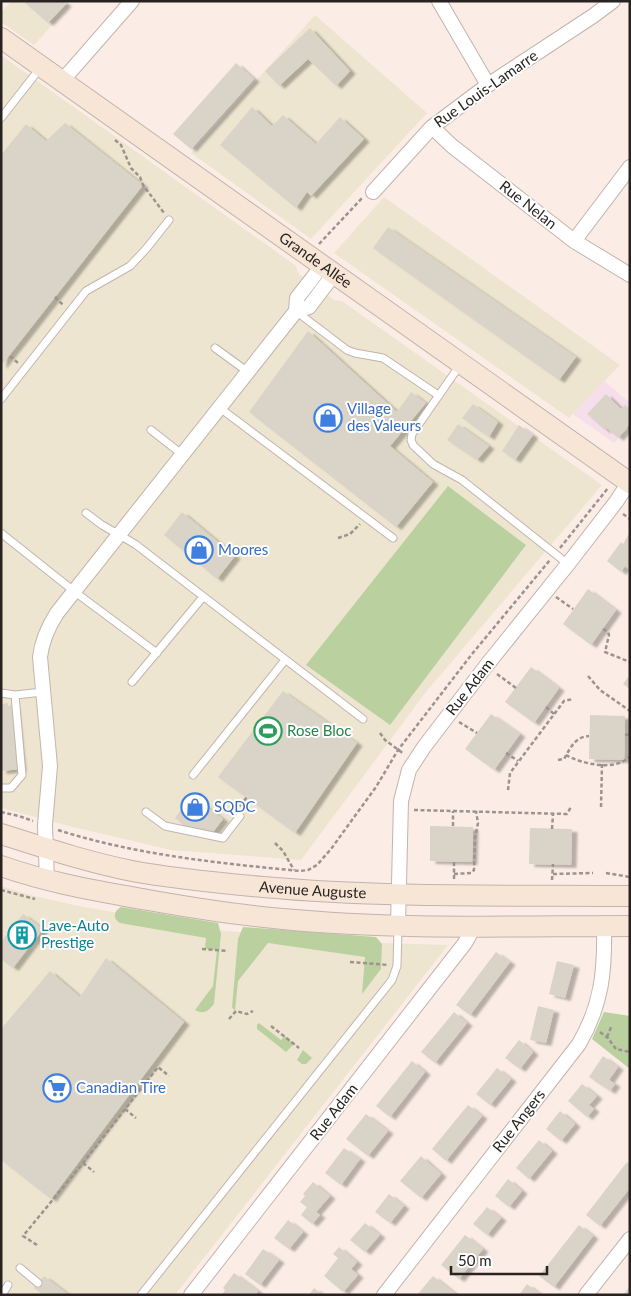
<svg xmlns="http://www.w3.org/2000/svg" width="631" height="1296" font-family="Lato,sans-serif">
<defs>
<filter id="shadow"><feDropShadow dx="5.5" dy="3" stdDeviation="1" flood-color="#0004"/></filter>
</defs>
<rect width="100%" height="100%" fill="#fbede5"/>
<path fill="#eee5d0" d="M12,1H66L70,5L34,45L1,22V12Z
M315,15L427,113L311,239L191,153Z
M1,55L295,265L299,274L334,300L342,301L602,485L426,692L301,860L171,850L73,827L1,808Z
M384,197L620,365L569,418L334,253Z
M1,886L34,896L79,906L216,930L349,942L448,945L175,1295H1Z"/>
<path fill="#f6deeb" d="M604,381L630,403V425L614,443L573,414Z"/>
<path fill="#bad09f" d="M448,486L526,545L390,725L306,665Z
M121,907L218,923L221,934L214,1004C208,1011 204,1015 195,1010L213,986L217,950L205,949L206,938L120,923C112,918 114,911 121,907Z
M243,927L376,937L382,944L381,969L362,994L365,957L268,943L238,981L235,1011L232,1007L238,939Z
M604,1012L630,1016V1069L592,1039Z
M259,1023L281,1040L285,1036L292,1042L293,1045L286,1052L257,1029V1025Z
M303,1050L312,1058L306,1064H302L297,1060Z"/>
<path fill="#dad3c7" filter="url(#shadow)" d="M27,1H63L66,4L48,23L25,3Z
M310,28L350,71L336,86L308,59L279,86L265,71Z
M236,63L254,79L191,149L173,134Z
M252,107L272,126L283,115L316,144L340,117L364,139L311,196L307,192L296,208L220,145Z
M65,123L143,185L1,366V155L26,124L46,141Z
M388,227L576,357L559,380L373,248Z
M308,331L397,412L411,392L426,403L390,446L433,482L396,527L249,412Z
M606,394L621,409L625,405L630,409V425L618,438L607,428L605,430L587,414Z
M473,404L498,422L489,437L462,418Z
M458,424L489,446L477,460L447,440Z
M519,425L533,435L515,460L502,451Z
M182,512L235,556L217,579L164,535Z
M630,532V570L625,566L621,572L607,561L621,542L623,544Z
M588,589L616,610L591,645L563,624Z
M531,667L559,688L534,723L505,702Z
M630,675V689L623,684Z
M283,691L357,743L295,833L218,777Z
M8,703V706L14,705L21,769L1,771V704Z
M491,714L520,734L494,770L465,749Z
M590,715L625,716L624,760L589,759Z
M191,795L223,819L213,832L188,829L175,818Z
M430,826L473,827L472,862L430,861Z
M530,828L572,829L571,865L529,864Z
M23,914L43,929L13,968L1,959V942Z
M496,952L510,962L470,1015L456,1005Z
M106,958L184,1022L51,1199L1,1160V1029L50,971L80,997Z
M557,961L574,965L565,998L549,994Z
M538,1006L554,1010L546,1043L530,1040Z
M454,1012L467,1023L435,1063L421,1052Z
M519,1040L533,1052L520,1069L505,1058Z
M603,1056L618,1067L609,1080L615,1084L610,1091L589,1077Z
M412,1061L425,1072L390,1117L376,1106Z
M497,1068L511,1079L490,1105L476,1094Z
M582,1084L597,1096L589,1105L594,1109L587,1117L568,1101Z
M468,1105L482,1116L446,1161L432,1149Z
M560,1111L575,1124L561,1141L546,1129Z
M366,1114L388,1131L368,1156L346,1139Z
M539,1140L552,1151L529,1179L516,1168Z
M344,1148L360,1159L341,1185L325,1173Z
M421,1156L441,1174L421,1198L400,1181Z
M627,1162L630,1164V1188L600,1226L586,1215Z
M508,1179L522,1191L509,1207L495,1196Z
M313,1182L330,1196L316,1212L320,1215L312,1224L301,1215L307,1207L300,1202L305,1196L303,1194Z
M389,1194L404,1206L390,1223L375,1212Z
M487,1207L501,1218L487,1235L473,1224Z
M288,1220L303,1232L289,1249L274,1238Z
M365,1223L380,1235L365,1252L350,1240Z
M579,1225L593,1236L554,1287L539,1276Z
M465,1235L483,1249L459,1279L441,1265Z
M339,1247L357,1262L351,1269L358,1275L343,1292L324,1276L338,1258L333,1254Z
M263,1249L279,1260L260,1285L245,1274Z
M234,1273L258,1291L255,1295H222L225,1290L223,1288Z
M44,1276L69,1295H44L34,1288Z
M433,1276L457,1295H417Z
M527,1284L541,1295H519Z
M630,1286V1295H623Z
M314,1288L323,1295H309Z"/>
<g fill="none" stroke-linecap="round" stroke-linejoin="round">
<g stroke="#c1b4ad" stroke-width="9">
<path id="service" d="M1,118L41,67
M297,312L347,350L355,353L383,358L438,395
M215,348L248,372
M460,365L412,434L411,440L413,445L433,464L462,480L568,564
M1,399L86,291L130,266L146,249L169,220
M220,408L393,538
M151,430L183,455
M86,513L102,525L135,544L363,719
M1,533L75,592L157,653
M132,682L203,597
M1,693L15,695L43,692
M193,775L285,660
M1,788H11L22,775L15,695
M146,812L165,826L223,838L240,816
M20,1268L38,1283
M2,1295L8,1285
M141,1295L392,980L397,966L398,927"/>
</g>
<g stroke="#c1b4ad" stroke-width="16">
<path id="minor" d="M439,1L488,85
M62,81L132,1
M432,127L452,146L574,241L630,275
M373,192L432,127L488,85L593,16L613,1
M574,241L630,167
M296,311L297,298L322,266
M47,881L45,825L50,766L40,657C42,640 48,627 57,613L296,311L309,307L334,274
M398,925L401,801L409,770L424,747L486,666L568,564L616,502L630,481
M191,1295L465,943L470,934L471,926
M384,1295L579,1044C602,1004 605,971 604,926
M586,1295L630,1239"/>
</g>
<g stroke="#c1b4ad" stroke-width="22">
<g id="secondary">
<path id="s1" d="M1,38L630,483"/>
<path id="s2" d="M1,834C45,848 87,862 132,871C175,879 219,883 263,887C385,898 507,895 630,896"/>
<path d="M1,866C49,883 98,891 148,900C193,908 237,915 283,919C398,930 514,926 630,926"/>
</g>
</g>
<path stroke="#9d938e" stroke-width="2.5" stroke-dasharray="4 2.5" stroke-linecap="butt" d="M115,140L121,145L131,168L140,177L143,185L164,213
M319,244L363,197
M55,297L63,305
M10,356L18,363
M628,427L630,428
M623,514L630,519
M338,538L350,534L360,524
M560,548L608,488
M556,597L573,609
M603,629L608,632L609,635L605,652L630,662
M497,674L516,688
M588,676L600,690L630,711
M546,707L554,714
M459,722L477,733
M380,733L385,740L404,754
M625,735L630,734
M506,753L518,761
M566,755C582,764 616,772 630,756
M558,760L564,759C571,747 575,737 589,736
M508,790L510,773L564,701L573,699
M240,806L247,797
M601,807L602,764
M414,810L567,814L571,807
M1,812L19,816L33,821
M453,826V811
M552,829L553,814
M58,830C136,855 218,863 300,871L308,870L317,865L331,849L376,787L398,750L472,654L550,560
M275,843L283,851L294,870
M454,862V880
M606,873L630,877
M454,874L471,873L474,870L475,838L478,823L476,811
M553,874L593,873
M552,880L553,864
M1,890L35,899
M202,949L228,951
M350,962L388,965
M229,1019L236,1011L247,1014L253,1011
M271,1026L299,1048
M600,1032L608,1038L616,1049L630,1052
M607,1037L612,1025
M136,1087L140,1090
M125,1109L136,1118
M83,1163L94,1172
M37,1245L23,1236L83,1163L158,1067L169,1076"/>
<use href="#service" stroke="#fff" stroke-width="7"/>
<use href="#minor" stroke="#fff" stroke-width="14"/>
<use href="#secondary" stroke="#f7e5d6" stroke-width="20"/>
</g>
<defs>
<g id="shop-ring" transform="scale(1.4375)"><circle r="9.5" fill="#fff" stroke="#3f7fe0" stroke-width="1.5"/><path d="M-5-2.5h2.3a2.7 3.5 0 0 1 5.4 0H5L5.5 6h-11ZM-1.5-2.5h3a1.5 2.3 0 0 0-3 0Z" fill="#3f7fe0"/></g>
<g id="stadium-ring" transform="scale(1.4375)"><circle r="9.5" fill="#fff" stroke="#2e9e5b" stroke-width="1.5"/><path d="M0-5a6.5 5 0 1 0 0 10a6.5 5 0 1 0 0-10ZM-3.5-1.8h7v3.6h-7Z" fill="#2e9e5b"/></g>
<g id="building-ring" transform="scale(1.4375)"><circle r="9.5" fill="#fff" stroke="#0f9aa8" stroke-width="1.5"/><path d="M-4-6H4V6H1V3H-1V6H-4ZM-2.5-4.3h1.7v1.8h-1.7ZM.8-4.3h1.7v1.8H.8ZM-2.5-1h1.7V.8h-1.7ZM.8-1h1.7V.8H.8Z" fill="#0f9aa8"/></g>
<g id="supermarket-ring" transform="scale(1.4375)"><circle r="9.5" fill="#fff" stroke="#3f7fe0" stroke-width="1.5"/><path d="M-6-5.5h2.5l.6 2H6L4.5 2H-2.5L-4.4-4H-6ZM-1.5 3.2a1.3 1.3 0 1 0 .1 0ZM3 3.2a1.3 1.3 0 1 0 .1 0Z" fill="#3f7fe0"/></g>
</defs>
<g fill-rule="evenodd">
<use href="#shop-ring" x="328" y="418"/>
<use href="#shop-ring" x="199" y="550"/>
<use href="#stadium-ring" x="268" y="731"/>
<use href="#shop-ring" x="195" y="807"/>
<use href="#building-ring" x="22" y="935"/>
<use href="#supermarket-ring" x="57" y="1088"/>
</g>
<g text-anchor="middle" stroke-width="4" stroke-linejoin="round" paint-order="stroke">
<g font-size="15" fill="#282320" stroke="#fff">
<text transform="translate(486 89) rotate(-35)" y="5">Rue Louis-Lamarre</text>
<text transform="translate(528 205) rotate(38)" y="5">Rue Nelan</text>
<text dy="5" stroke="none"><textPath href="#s1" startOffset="385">Grande Allée</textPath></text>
<text transform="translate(470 687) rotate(-52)" y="5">Rue Adam</text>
<text dy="5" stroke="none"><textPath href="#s2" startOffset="318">Avenue Auguste</textPath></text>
<text transform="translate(334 1112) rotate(-52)" y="5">Rue Adam</text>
<text transform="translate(519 1121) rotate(-52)" y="5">Rue Angers</text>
</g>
<g font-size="15" fill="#366cbe" stroke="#fff" text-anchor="start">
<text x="347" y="414">Village<tspan x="347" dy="17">des Valeurs</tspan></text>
<text x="218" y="555">Moores</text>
<text x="214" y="812">SQDC</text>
<text x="76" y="1093">Canadian Tire</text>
</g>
<g font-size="15" fill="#27864d" stroke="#fff" text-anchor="start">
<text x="287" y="736">Rose Bloc</text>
</g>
<g font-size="15" fill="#0d838f" stroke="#fff" text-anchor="start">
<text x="41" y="931">Lave-Auto<tspan x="41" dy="17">Prestige</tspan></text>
</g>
</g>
<rect width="631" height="1296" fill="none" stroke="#282320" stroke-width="5"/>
<path d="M451 1266v8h96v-8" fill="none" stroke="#282320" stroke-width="2.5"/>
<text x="458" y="1266" font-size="15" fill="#282320" stroke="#ffffff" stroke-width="4" paint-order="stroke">50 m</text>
</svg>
